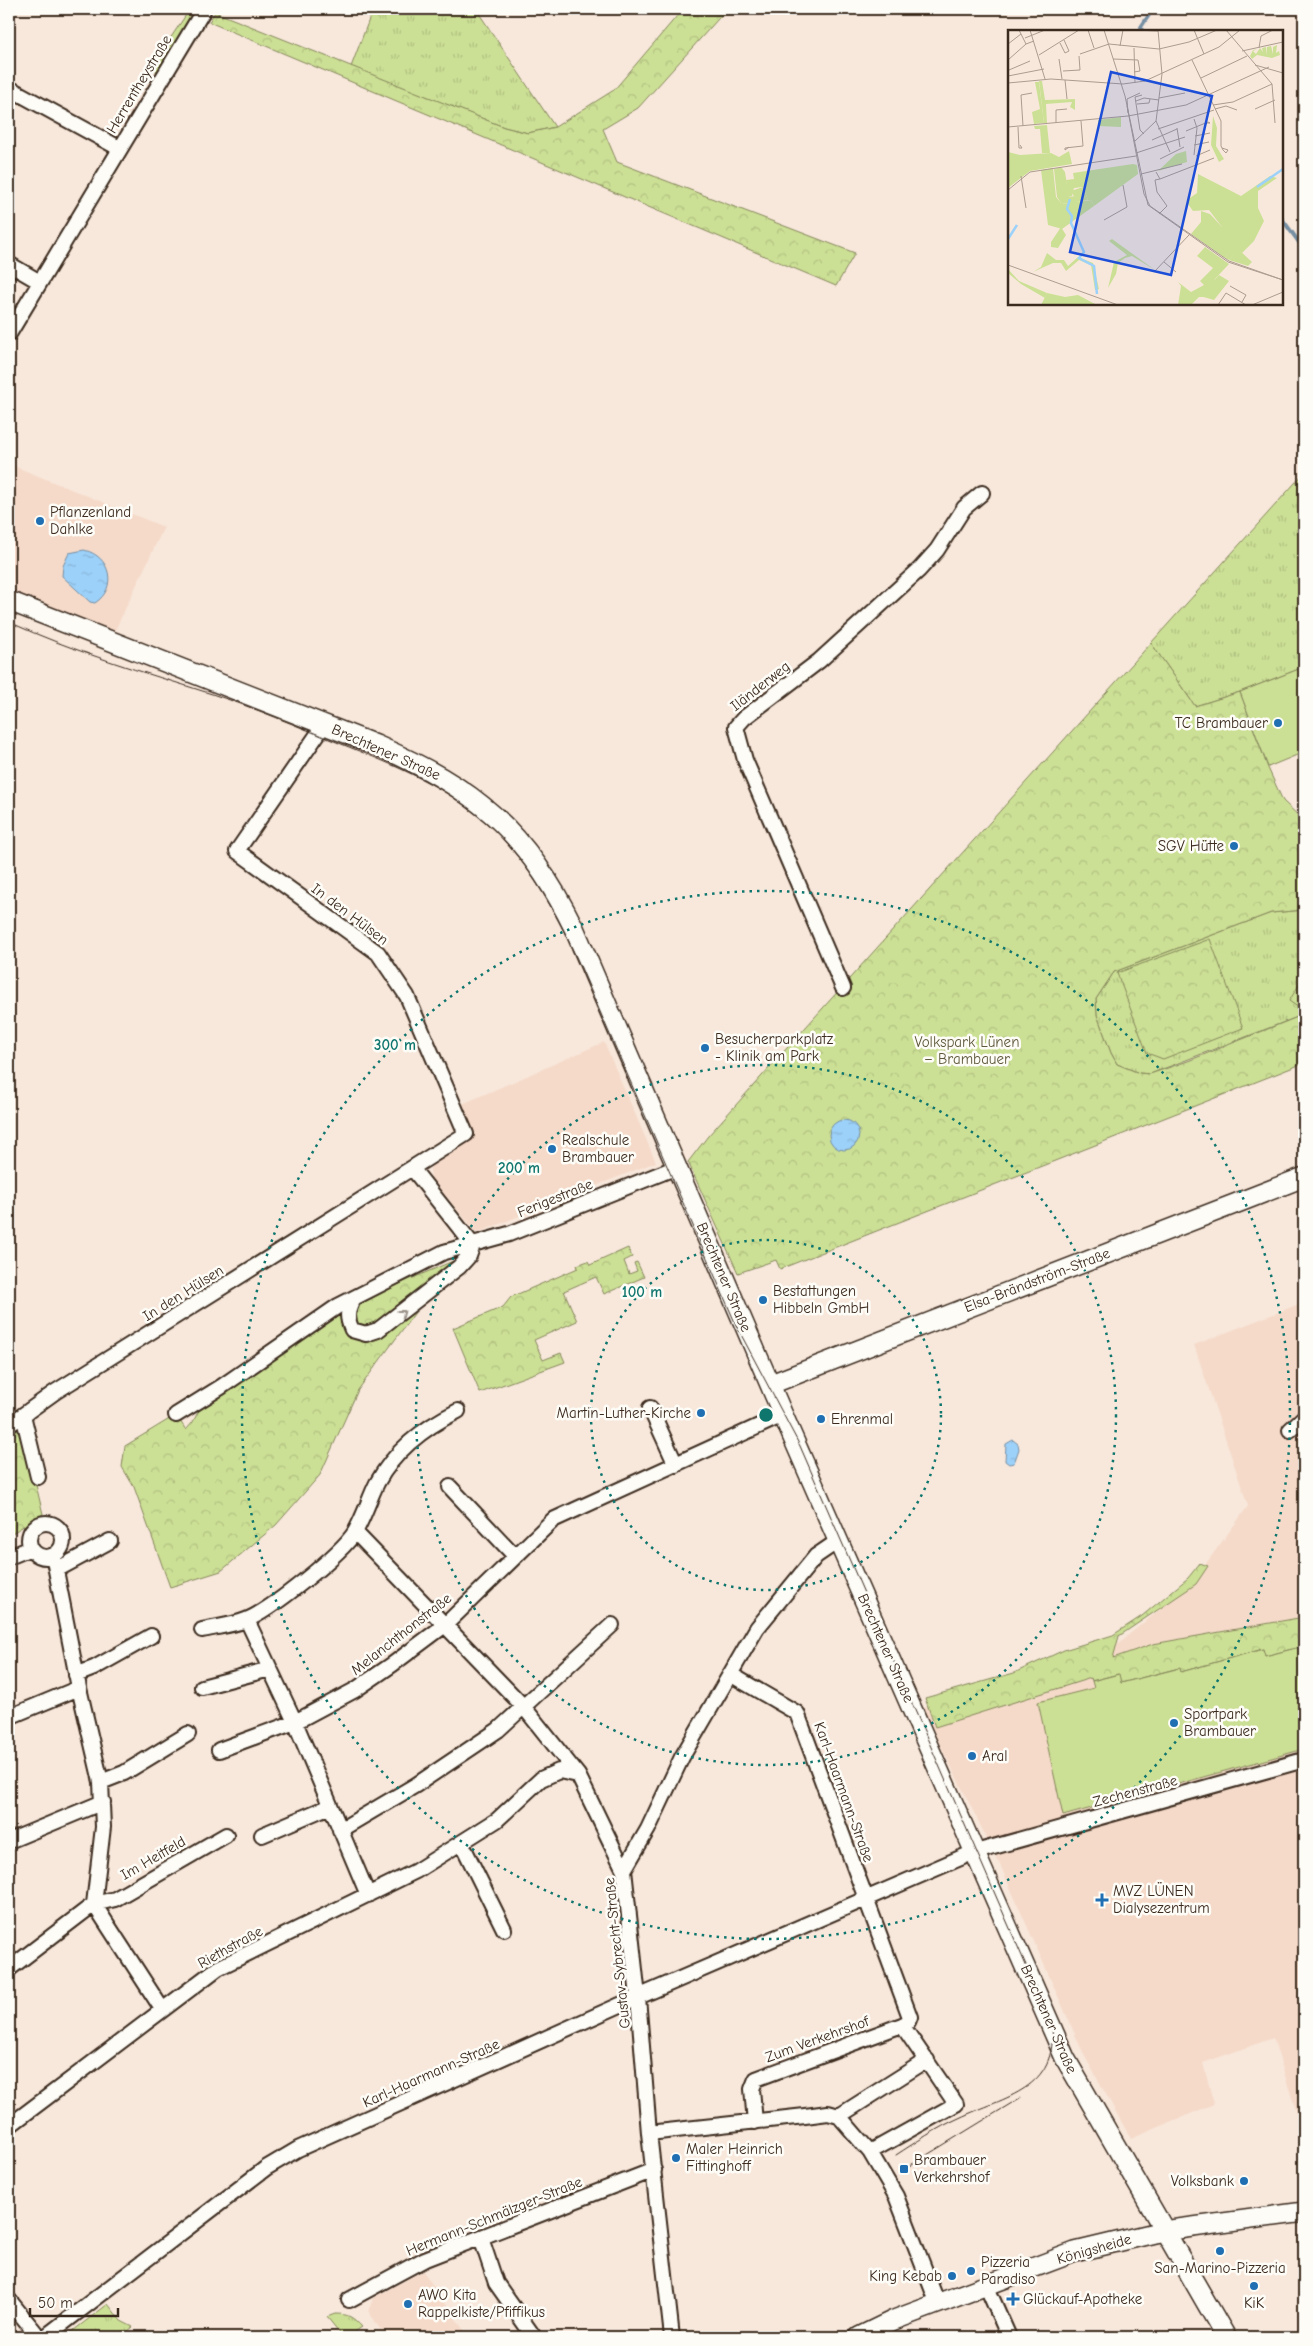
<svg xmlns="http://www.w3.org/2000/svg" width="1313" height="2346" font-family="'Comic Neue',sans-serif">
<defs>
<pattern id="grass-tufts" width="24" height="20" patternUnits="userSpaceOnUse" patternTransform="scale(1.25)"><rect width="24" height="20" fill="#cce095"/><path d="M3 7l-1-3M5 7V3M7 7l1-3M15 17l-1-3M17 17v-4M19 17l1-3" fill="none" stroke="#b0c080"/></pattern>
<pattern id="forest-crowns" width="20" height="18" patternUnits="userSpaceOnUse" patternTransform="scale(1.25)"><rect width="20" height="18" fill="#cce095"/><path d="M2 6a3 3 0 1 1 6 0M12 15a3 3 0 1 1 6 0" fill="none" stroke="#b0c080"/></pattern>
<pattern id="water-ripples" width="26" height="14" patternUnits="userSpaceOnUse" patternTransform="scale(1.25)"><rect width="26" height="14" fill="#9cd1fa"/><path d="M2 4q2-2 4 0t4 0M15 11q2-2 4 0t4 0" fill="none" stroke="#87b4d6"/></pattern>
</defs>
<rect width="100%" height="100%" fill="#f8e8dc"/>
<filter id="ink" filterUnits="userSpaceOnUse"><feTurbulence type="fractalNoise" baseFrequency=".02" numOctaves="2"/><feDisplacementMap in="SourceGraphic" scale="10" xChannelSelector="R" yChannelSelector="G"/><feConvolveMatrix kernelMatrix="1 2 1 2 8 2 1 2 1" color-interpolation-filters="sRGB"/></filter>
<g filter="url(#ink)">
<path fill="#f5dac9" d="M9,464L164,527L113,635L9,593Z
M604,1042L656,1162L482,1231H475L431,1178L430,1169L434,1161L473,1136L460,1105Z
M1304,1302V2136L1273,2038L1203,2063L1214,2104L1131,2139L1084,2055L1001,1867L922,1708L1110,1650L1191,1584L1248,1506L1194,1345Z
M423,2271L463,2329L469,2337H387L373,2320L369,2310L373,2298Z"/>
<path fill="url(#grass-tufts)" stroke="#84855a" d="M190,9H199L163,70L156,71L151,67Z
M373,9H476L555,127L528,133L504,127L351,67Z
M1304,473V667L1240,692L1195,706L1151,643Z
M1304,910V983L1299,985L1303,1010L1300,1016L1150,1074L1139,1073L1117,1064L1111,1053L1097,1015L1096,999L1114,972L1271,913Z
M108,2304L121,2321L133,2327L121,2337H65Z
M335,2314C348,2314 353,2317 362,2327L353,2333L356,2337H343L327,2317Z"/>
<path fill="url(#forest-crowns)" stroke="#84855a" d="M683,9H727L638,108L603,129L617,162L855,253L836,286L209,22L215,12L504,127L528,133L555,127L614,90Z
M1151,643L1195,706L1240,692L1268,768L1283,801L1304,821V910L1271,913L1114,972L1096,999L1097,1015L1111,1053L1117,1064L1139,1073L1150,1074L1188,1061L1300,1016L1302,1010L1289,1001L1299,985L1304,983V1063L780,1269L776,1260L738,1273L688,1162L708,1136Z
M1210,939L1243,1028L1163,1059L1147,1053L1117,973Z
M628,1248L632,1257L624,1261L629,1274L637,1271L634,1263L637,1262L644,1277L604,1294L596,1277L564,1291L577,1321L534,1340L543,1360L561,1353L565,1362L480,1393L453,1328L503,1307L511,1297L578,1268L577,1265L588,1261L590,1265Z
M453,1261L358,1390L320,1475L276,1525L221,1571L170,1587L134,1487L122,1467L125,1446L176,1415L186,1430L193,1422L204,1400L342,1308Z
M22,1427L43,1514L9,1535V1436Z
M1200,1563L1208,1566L1196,1584L1119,1636L1113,1658L1153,1644L1304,1617V1646L1265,1656L1263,1649L1181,1672L1179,1668L1121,1683L1118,1674L1092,1681L1091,1678L935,1727L925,1698L1014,1673L1064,1650L1113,1635L1142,1616L1188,1578Z"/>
<path fill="#cce095" stroke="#84855a" d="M1304,667V772L1297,755L1268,767L1240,692Z
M1304,1646V1749L1063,1816L1038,1702L1094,1688L1092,1681L1119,1674L1121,1683L1180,1668L1181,1672L1263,1649L1265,1656Z"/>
<path fill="url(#water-ripples)" stroke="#758ea2" d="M84,550C111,556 118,588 95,603L90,602L62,576L63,566L69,553Z
M829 1135a15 15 0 1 1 30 0a15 15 0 1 1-30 0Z
M1013,1440L1018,1444L1019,1449L1014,1463L1009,1464L1005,1461L1006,1444Z"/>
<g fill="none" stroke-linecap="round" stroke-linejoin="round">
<path stroke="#758ea2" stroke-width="4" d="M1142,31L1141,27L1153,9
M1282,219L1304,249"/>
<g stroke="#3b2a1e" stroke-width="18">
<path id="street" d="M9,88L119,148
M9,264L40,282
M9,334L203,11
M324,725L237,851L378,953L407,996L466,1134L412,1168
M843,988L745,760L736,727L744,718L819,661L919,570L937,550L964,508L982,493
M354,1298C347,1311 346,1317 352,1330L366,1334L378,1330L459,1267L469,1256L473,1245
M650,1408L676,1465
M23,1415L38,1477
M176,1415L221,1387L338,1306L444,1252L509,1234L677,1167
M9,1425L55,1392L412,1168L473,1245
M1290,1430L1304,1417
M450,1487L515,1556
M29 1540a17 17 0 1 1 34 0a17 17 0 1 1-34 0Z
M355,1532L523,1706L578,1775L624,1870
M53,1555L79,1688L101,1782L103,1827L94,1904L162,2009
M9,1557L31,1548
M56,1570L110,1541
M247,1620L295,1722L368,1895
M202,1630C216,1627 233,1625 246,1620C270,1611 342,1553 355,1532C364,1517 369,1499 377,1483C395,1450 425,1427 458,1411
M730,1674L797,1713L910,2017L908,2022L902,2025L956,2104L870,2152
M76,1675L94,1668L151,1636
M202,1687L270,1669
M9,1717L79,1688
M219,1750L295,1722L355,1690L393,1664L445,1625L553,1520L783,1415
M101,1782L124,1773L188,1734
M340,1830L416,1785L498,1730L612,1625
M262,1835L330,1806
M9,1841L103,1802
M462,1844L504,1929
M9,1969L94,1904L115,1899L226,1835
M839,2116L927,2060
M755,2122L752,2089L756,2079L902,2025
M9,2126L218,1968L416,1871L497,1820L541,1779L559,1771L578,1775
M649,2133L805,2116L828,2113L839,2116L870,2152L896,2196L938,2304
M481,2238L496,2283L534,2337
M986,2285L1009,2337
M9,2300L39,2337
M349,2300L425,2259L654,2170
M45,2337L266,2168L298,2149L638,1997L972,1853L1304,1760
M672,2337L649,2133L638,1997L624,1870L648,1829L682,1757L757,1628L816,1556L838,1541"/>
</g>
<g stroke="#3b2a1e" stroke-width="22">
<path id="secondary" d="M9,601L376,745C475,788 526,830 574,928L783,1415L1065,2058L1226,2337
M771,1384L1304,1177
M859,2337L894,2320L1075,2252L1163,2231L1304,2212"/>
</g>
<use href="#street" stroke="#fdfcf7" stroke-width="14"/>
<use href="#secondary" stroke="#fdfcf7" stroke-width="19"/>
<path stroke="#3b2a1e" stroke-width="1" d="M9,622C74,652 143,672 212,694C255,708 297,726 339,743C394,765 448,786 493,829C531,866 556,913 578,961L737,1327L800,1446L1052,2025C1058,2090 1006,2096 959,2118C937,2128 916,2142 896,2155
M904,2169L1020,2098"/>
</g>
<defs><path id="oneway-chevron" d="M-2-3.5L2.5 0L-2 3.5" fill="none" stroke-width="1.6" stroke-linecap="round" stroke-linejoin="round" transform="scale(1.25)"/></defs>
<use stroke="#9c938a" href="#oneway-chevron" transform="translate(402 1313) rotate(-38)"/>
</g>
<g fill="none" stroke="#0f766e" stroke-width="2.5" stroke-dasharray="2.5 5">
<circle cx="766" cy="1415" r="175"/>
<circle cx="766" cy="1415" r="350"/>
<circle cx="766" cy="1415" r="524"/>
</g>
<g fill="#1f6fb2" stroke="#fdfcf7" stroke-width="2">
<circle cx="40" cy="521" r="5"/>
<circle cx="1278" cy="723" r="5"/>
<circle cx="1234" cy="846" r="5"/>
<circle cx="705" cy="1048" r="5"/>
<circle cx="552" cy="1149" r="5"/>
<circle cx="763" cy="1300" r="5"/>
<circle cx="701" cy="1413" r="5"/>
<circle cx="821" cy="1419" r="5"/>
<circle cx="1174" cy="1723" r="5"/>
<circle cx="972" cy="1756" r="5"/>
<path d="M1099.5 1892.5h5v5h5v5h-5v5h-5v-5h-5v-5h5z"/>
<circle cx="676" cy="2158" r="5"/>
<rect x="899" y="2164" width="10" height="10" rx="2.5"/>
<circle cx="1244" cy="2181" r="5"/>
<circle cx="1220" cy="2251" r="5"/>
<circle cx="971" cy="2271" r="5"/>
<circle cx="952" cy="2276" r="5"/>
<circle cx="1254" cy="2286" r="5"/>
<path d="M1010.5 2291.5h5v5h5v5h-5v5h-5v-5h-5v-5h5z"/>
<circle cx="408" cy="2304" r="5"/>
</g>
<g text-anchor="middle" stroke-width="5" stroke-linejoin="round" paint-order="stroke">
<g font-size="15" fill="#3b2a1e" stroke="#fdfcf7">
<text transform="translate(139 84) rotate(-59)" y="5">Herrentheystraße</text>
<text transform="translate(760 686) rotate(-38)" y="5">Iländerweg</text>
<text transform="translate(386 752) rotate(24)" y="5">Brechtener Straße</text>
<text transform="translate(350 914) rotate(37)" y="5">In den Hülsen</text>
<text transform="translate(555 1198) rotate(-22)" y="5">Ferigestraße</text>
<text transform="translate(724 1277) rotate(67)" y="5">Brechtener Straße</text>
<text transform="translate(1037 1280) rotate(-21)" y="5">Elsa-Brändström-Straße</text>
<text transform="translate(183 1293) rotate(-32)" y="5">In den Hülsen</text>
<text transform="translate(401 1634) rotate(-38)" y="5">Melanchthonstraße</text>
<text transform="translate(886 1648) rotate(66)" y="5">Brechtener Straße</text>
<text transform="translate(1135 1791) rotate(-15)" y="5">Zechenstraße</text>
<text transform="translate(844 1792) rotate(70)" y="5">Karl-Haarmann-Straße</text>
<text transform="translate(153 1858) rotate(-30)" y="5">Im Heitfeld</text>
<text transform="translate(230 1947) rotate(-29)" y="5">Riethstraße</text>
<text transform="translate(617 1953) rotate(-96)" y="5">Gustav-Sybrecht-Straße</text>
<text transform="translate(1049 2019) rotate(66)" y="5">Brechtener Straße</text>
<text transform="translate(817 2039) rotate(-20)" y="5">Zum Verkehrshof</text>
<text transform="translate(431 2073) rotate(-24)" y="5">Karl-Haarmann-Straße</text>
<text transform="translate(494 2216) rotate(-22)" y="5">Hermann-Schmälzger-Straße</text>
<text transform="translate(1094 2249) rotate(-16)" y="5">Königsheide</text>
</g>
<g font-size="15" fill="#3b2a1e" stroke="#fdfcf7" text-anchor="start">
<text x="50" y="517">Pflanzenland<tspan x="50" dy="17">Dahlke</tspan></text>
<text x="1268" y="728" text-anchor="end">TC Brambauer</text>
<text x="1224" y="851" text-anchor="end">SGV Hütte</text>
<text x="715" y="1044">Besucherparkplatz<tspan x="715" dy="17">- Klinik am Park</tspan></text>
<text x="562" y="1145">Realschule<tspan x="562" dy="17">Brambauer</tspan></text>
<text x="773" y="1296">Bestattungen<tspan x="773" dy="17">Hibbeln GmbH</tspan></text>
<text x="691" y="1418" text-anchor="end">Martin-Luther-Kirche</text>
<text x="831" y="1424">Ehrenmal</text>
<text x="1184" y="1719">Sportpark<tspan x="1184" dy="17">Brambauer</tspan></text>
<text x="982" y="1761">Aral</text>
<text x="1113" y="1896">MVZ LÜNEN<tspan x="1113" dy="17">Dialysezentrum</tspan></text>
<text x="686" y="2154">Maler Heinrich<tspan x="686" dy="17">Fittinghoff</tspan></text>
<text x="914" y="2165">Brambauer<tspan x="914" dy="17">Verkehrshof</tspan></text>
<text x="1234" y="2186" text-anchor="end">Volksbank</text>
<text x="981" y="2267">Pizzeria<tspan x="981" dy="17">Paradiso</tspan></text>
<text x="1220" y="2273" text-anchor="middle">San-Marino-Pizzeria</text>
<text x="942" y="2281" text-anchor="end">King Kebab</text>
<text x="418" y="2300">AWO Kita<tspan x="418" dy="17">Rappelkiste/Pfiffikus</tspan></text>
<text x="1023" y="2304">Glückauf-Apotheke</text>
<text x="1254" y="2308" text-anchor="middle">KiK</text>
</g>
<g font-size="15" fill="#5f583c" stroke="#fdfcf7">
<text x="967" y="1047">Volkspark Lünen<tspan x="967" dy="17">– Brambauer</tspan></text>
</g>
</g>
<g transform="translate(1008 30)">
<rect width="275" height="275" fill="#f8e8dc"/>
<path d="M269,15L268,23L271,21L272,25L264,28L249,25L244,29L242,26L245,20L249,19L245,21L248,24L252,18L255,22L254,18L258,17L259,25V17L263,16L265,24V17ZM27,52H31L36,93L26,94L24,82L32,79ZM39,95L42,123H34L32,99H27L26,96ZM45,138L48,167L53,173L62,174L60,167L68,166L69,172L83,170L86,176L54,199L40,195L33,140ZM197,217L221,234L207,249L198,267H191L183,275H170L173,256L170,252L183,262L196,255L192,251L205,238L189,226ZM0,239L11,251L39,263L37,268L13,254L0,243Z" fill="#cce095"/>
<path d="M31,51H34L37,70L67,69V80L62,77L64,72L38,74L39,93H36ZM205,86L209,98L208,116L216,129L211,132L203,115ZM61,121L64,134L22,141L0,158V122L12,125L43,123L51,127ZM178,121L179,132L150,141L168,124ZM125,134L129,135L130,144L86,176L83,170H80L75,157L66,158L64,166L60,167L58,150L66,149L65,143ZM190,144L233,166L262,146L269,148L250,161V178L256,191L246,211L234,223L230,220L221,230L217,228L230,209L214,197L201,180L185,181L180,174L179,170L189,163ZM53,197L58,205L50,218L43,217V212ZM104,209L147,240L124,226L117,228L110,233L108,244L100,258L106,232L119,225L101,211ZM39,223L48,230H56L60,236L70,227L85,233L91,259L87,260L83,235L71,230L58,241L53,233H45L25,242L33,237ZM39,263L57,267L70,265L89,275H33Z" fill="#cce095"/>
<path d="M53,137L57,142L62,174L53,173L49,167L46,139ZM193,181L202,184L214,197L217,195L230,203L231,209L217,228L183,204L193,192ZM230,219L244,232L240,236L221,230ZM211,245L221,251L206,270L192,266Z" fill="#cce095"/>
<path d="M113,87V97L90,96V90ZM75,157L80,170L69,172L63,161Z" fill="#cce095"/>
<path fill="none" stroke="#9cd1fa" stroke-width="2.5" d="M249,157L275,139M62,169L59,179L64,186L63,193L76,222L71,228L86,236L89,264M0,209L9,195"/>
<path fill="none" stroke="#ac9c90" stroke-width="1" d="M11,0L18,14L26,11M22,0L37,49M80,0L86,18M96,0L117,66L140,175L220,232L275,250M125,0L150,1M186,0L196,24M218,0L264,54L267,93M17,8L37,0M52,13L57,23L61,21L56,10M0,14L13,4M112,16L115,0M126,18L127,53M251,18L253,6L265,0M234,21L275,12M72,24L101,14L151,19L181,12L209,0M31,25L71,0M51,29L54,49M105,29L130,30L132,41L126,42M0,30L18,14M184,30L213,91V116L215,120L218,123L220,120L214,118M247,35L275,43M1,40L22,31M55,41L72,40L71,26M0,46L36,39M193,48L239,26M57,50L59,69M0,53L43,49L115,54L137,51L211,17L232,0M134,65L127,67L132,100L136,104M151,68L177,63M128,71L136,68L151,70M129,74L141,73L142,69M205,75L225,72L264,54M119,76L136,164L142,176L221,231L275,250M207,79L218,76L229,80M247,79L267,70M120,83L119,69L132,63M186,89L189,98L186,125M148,91L162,122M48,93V80L59,79M15,96L13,65L24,63M0,97L120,86L178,75L261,37M10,97L11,118H14L12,115M169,98L172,117M150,99L206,80M178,101L200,92L202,93H199M187,106L202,103M144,110L169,99M126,112L148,91L154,44L150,0M186,115L201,112M61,117L57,120V118L75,116L73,91M128,123L177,107M188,126L202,120M152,129L176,117M148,142L152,149L206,128M133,144L174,134M13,146L18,178M0,160L22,142L128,126M151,184L159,176L149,162L147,150L152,149M96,190L119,177L115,155M156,232L168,242M0,235L110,275M147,241L181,205M222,256L238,265L234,272M210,275L218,263L238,275M244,275L275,262"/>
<path fill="#1d4ed8" fill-opacity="0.15" stroke="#1d4ed8" stroke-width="2.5" d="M103,42L204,66L163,245L62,222Z"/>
<rect width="275" height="275" fill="none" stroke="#3b2a1e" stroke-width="2.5"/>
</g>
<circle cx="766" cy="1415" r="8" fill="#0f766e" stroke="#fdfcf7" stroke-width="2.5"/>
<g font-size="15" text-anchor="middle" font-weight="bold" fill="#0f766e" stroke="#fdfcf7" stroke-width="5" stroke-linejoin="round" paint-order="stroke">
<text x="395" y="1050">300 m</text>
<text x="519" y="1173">200 m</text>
<text x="642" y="1297">100 m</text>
</g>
<rect width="1313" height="2346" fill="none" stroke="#fdfcf7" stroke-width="30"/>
<rect x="15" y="15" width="1283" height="2316" fill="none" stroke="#3b2a1e" stroke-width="2" filter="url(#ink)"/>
<path d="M30 2308v8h88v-8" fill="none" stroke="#3b2a1e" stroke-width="2.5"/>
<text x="38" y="2308" font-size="15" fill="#3b2a1e" stroke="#fdfcf7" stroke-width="4" paint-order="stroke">50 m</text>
</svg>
